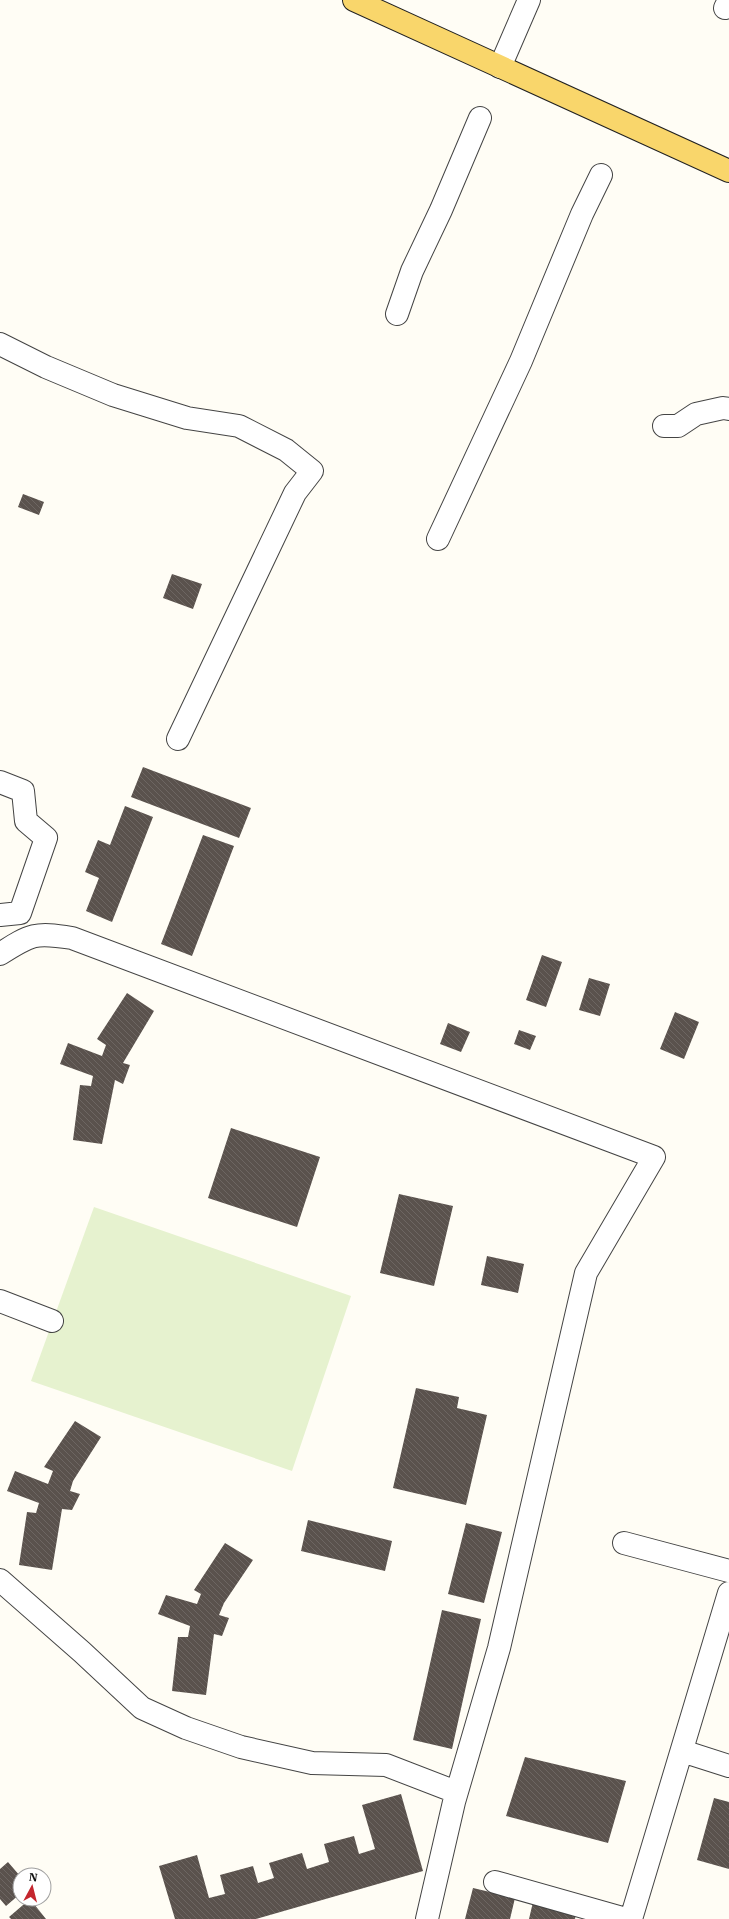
<svg xmlns="http://www.w3.org/2000/svg" width="729" height="1919" font-family="'IBM Plex Serif',serif">
<defs>
<pattern id="building-back-hatch" width="6" height="6" patternUnits="userSpaceOnUse"><rect width="6" height="6" fill="#5a524d"/><path d="M-1 5l2 2M0 0l6 6M5-1l2 2" fill="none" stroke="#6d6662"/></pattern>
</defs>
<rect width="100%" height="100%" fill="#fffdf5"/>
<path fill="#e6f2cf" d="M94,1207L351,1296L292,1471L31,1381Z"/>
<path fill="url(#building-back-hatch)" d="M23,494L44,502L39,515L18,507Z
M172,574L202,584L193,609L163,598Z
M143,767L251,808L239,838L131,797Z
M125,806L153,817L112,922L86,911L99,878L85,872L98,840L110,845Z
M203,835L234,846L192,956L161,944Z
M542,955L562,962L546,1007L526,1000Z
M589,978L610,984L600,1016L579,1010Z
M127,993L154,1011L123,1063L130,1065L123,1084L115,1080L102,1144L73,1140L80,1085L91,1086L93,1076L60,1064L68,1043L102,1056L106,1045L97,1039Z
M675,1012L699,1022L684,1059L660,1049Z
M448,1023L470,1032L461,1052L440,1044Z
M519,1030L536,1036L530,1050L514,1044Z
M231,1128L320,1157L297,1227L208,1198Z
M399,1194L453,1206L434,1286L380,1273Z
M487,1256L524,1264L518,1293L481,1285Z
M416,1388L459,1397L457,1408L487,1415L466,1505L393,1488Z
M75,1421L101,1437L73,1481L70,1491L80,1494L72,1510L62,1509L52,1570L19,1565L27,1512L36,1513L39,1503L7,1491L15,1471L48,1484L53,1471L44,1467Z
M308,1520L392,1541L385,1571L301,1551Z
M466,1523L502,1532L484,1603L448,1594Z
M225,1543L253,1560L224,1603L219,1615L229,1618L222,1636L214,1634L206,1695L172,1691L178,1637H188L190,1626L158,1614L166,1595L197,1604L201,1594L194,1590Z
M442,1610L481,1619L452,1749L413,1740Z
M525,1757L626,1781L608,1843L506,1816Z
M401,1794L423,1871L256,1919H175L159,1866L197,1855L209,1898L225,1894L220,1875L253,1866L258,1883L274,1878L269,1863L302,1853L307,1869L329,1862L324,1844L354,1836L359,1854L375,1849L362,1805Z
M714,1798L729,1802V1869L697,1860Z
M8,1862L20,1876V1894L6,1906L0,1899V1869Z
M473,1888L515,1898L510,1919H465Z
M30,1899L46,1919H11L9,1917Z
M533,1902L576,1913L575,1919H529Z"/>
<g fill="none" stroke-linecap="round" stroke-linejoin="round">
<g stroke="#444" stroke-width="24">
<path id="minor" d="M725,8L729,0
M500,67L529,0
M397,314L412,271L441,210L480,118
M0,344L46,367L113,395L187,418L239,426L286,450L312,471L295,493L178,739
M664,426H678L696,414L723,408L729,409
M438,539L521,361L582,214L601,175
M0,782L23,791L26,821L46,838L20,913L0,915
M0,954C31,934 35,932 72,938L654,1157L586,1273L499,1648L454,1802L427,1919
M0,1301L52,1321
M624,1543L729,1571
M0,1580L82,1652L142,1708L186,1728L241,1747L312,1763L386,1765L456,1792
M682,1751L729,1766
M495,1882L626,1919
M631,1919L729,1593"/>
</g>
<g stroke="#222" stroke-width="24">
<path id="major" d="M354,0L729,171"/>
</g>
<use href="#minor" stroke="#fff" stroke-width="22"/>
<use href="#major" stroke="#f9d66b" stroke-width="22"/>
</g>
<g transform="translate(32 1887) rotate(7)"><circle r="19" fill="#ffffff" stroke="#a0a0a0"/>
<path d="M0-3L7 15L0 10L-7 15Z" fill="#c4262e"/>
<text y="-6" font-size="11" font-weight="bold" text-anchor="middle" fill="#111111">N</text>
</g>
</svg>
